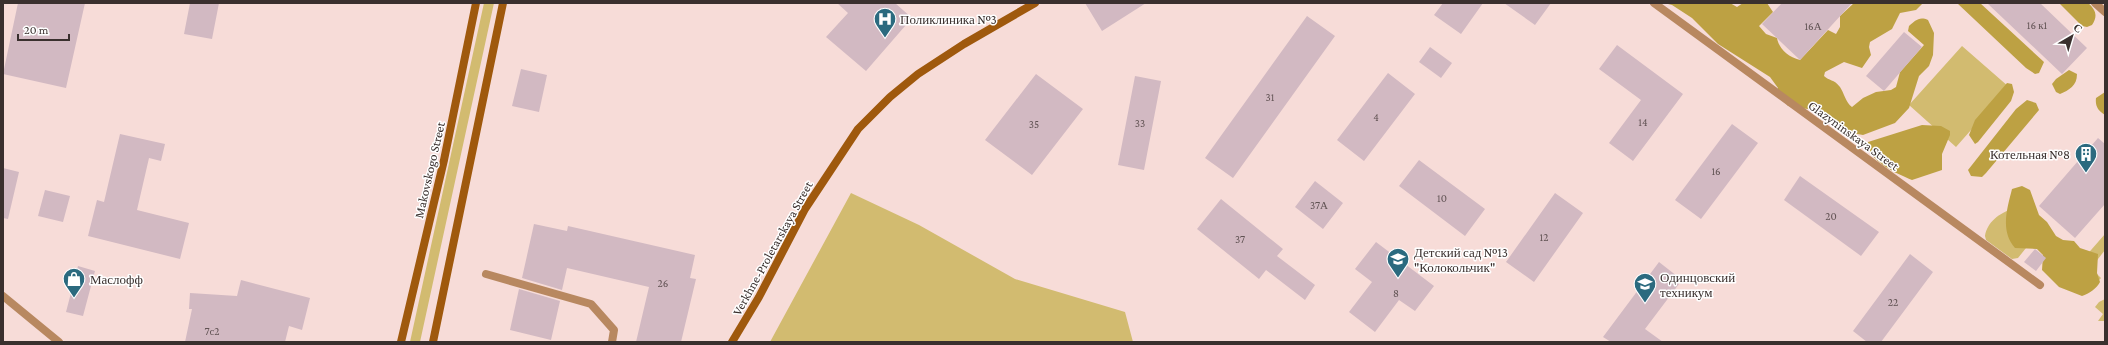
<svg xmlns="http://www.w3.org/2000/svg" width="2108" height="345" font-family="'Crimson Pro',serif">
<rect width="100%" height="100%" fill="#f7dcd8"/>
<path fill="#d2bb70" d="M484,3H494L420,342H410Z
M1962,46L2009,87L1956,147L1909,105Z
M851,193L919,225L1015,279L1125,312L1133,342H770Z
M2012,209L2078,265L2105,234V250L2091,268L2101,278L2089,291L2030,243L2018,258L2012,259L1986,240L1985,236C1987,222 2000,213 2012,209Z
M2105,299V321H2098L2103,314L2095,307L2099,302Z"/>
<path fill="#bda143" d="M1664,3H1730L1737,7L1743,3H1767L1773,12L1759,26L1766,34L1777,38C1779,49 1788,57 1800,60L1828,30L1836,34L1840,27V16L1854,3H1923L1916,10L1900,13L1892,29L1870,42L1869,47L1871,55L1862,68L1844,62L1825,72L1824,76C1829,81 1834,79 1840,87C1844,93 1846,103 1852,107L1863,98L1876,92L1891,90L1896,87L1900,72L1924,45L1908,31L1909,26C1915,21 1919,16 1928,20L1934,33L1933,55L1929,66L1919,76L1909,108L1895,123L1863,135L1852,133L1814,110L1788,106L1778,94V88L1770,77L1718,44L1692,18L1672,5Z
M1957,3H1980L2044,62L2039,73L2035,74L2026,68Z
M2059,3H2088C2096,10 2098,16 2092,25L2087,27L2082,26Z
M2069,70L2077,74C2077,86 2069,90 2060,94L2056,92L2052,84L2056,79Z
M2007,83L2012,84L2014,92L2011,101L1978,142L1975,144L1969,135L1975,120Z
M2105,92V115C2098,111 2095,106 2096,98Z
M2027,100L2036,103L2039,110L1986,173L1982,177L1971,176L1968,170L2016,109Z
M1922,125L1941,126L1950,131V135L1942,154V170L1912,180C1896,173 1874,164 1867,146L1868,142Z
M2022,186L2030,190L2039,215L2047,222L2056,236L2063,240L2074,241L2080,248L2098,254L2097,273L2100,282C2097,288 2089,294 2082,296L2059,287L2042,270L2043,255L2037,249L2015,248C2000,231 2007,209 2012,189Z"/>
<path fill="#d2b9c2" d="M18,3H85L66,88L3,74Z
M190,3H219L212,39L184,34Z
M837,3H895L912,18L866,71L826,37L848,13Z
M1085,3H1146L1102,31Z
M1443,3H1483L1461,34L1434,15Z
M1504,3H1551L1535,25Z
M1782,3H1852L1800,60L1762,24Z
M1987,3H2040L2087,48L2062,74Z
M1307,16L1335,36L1233,178L1205,158Z
M1904,32L1922,47L1884,91L1866,76Z
M1617,45L1683,94L1633,161L1609,143L1641,100L1599,69Z
M1430,47L1452,63L1441,78L1419,62Z
M521,69L547,75L539,112L512,106Z
M1388,73L1415,94L1364,161L1337,140Z
M1036,74L1083,109L1032,175L985,140Z
M1135,76L1161,81L1144,170L1118,165Z
M1732,124L1758,143L1701,219L1675,200Z
M120,134L165,144L161,161L149,158L137,210L189,223L180,259L88,236L97,200L104,202Z
M2098,138L2105,144V204L2075,238L2039,206Z
M1419,160L1485,209L1465,236L1399,186Z
M3,168L19,172L8,219L3,218Z
M1800,176L1879,232L1861,256L1784,200Z
M1315,181L1343,203L1323,229L1295,207Z
M45,190L70,196L63,222L38,216Z
M1555,193L1583,213L1534,282L1506,262Z
M1221,199L1283,249L1277,256L1315,285L1305,300L1266,270L1259,279L1197,229Z
M534,224L567,231L568,226L695,255L690,278L696,279L681,342H636L649,287L567,268L562,290L522,278Z
M1376,242L1434,286L1415,311L1399,300L1375,332L1349,312L1372,282L1355,269Z
M2035,249L2046,258L2036,271L2024,262Z
M1910,254L1933,272L1881,342H1867L1853,331Z
M1659,262L1682,280L1645,329L1663,342H1611L1603,337Z
M78,266L95,271L83,316L66,312Z
M241,280L310,298L302,330L289,326L285,342H185L192,309H189L190,293L237,296Z
M519,289L560,301L551,340L510,330Z"/>
<g fill="none" stroke-linecap="round" stroke-linejoin="round">
<path stroke="#b88860" stroke-width="8" d="M1654,3L2040,285
M2095,3L2105,12
M486,274L591,304L614,330L612,342
M3,296L59,342"/>
<path stroke="#9f590d" stroke-width="8" d="M401,342L444,160L476,3
M433,342L503,3
M732,342L759,297L805,209L858,129L890,97L918,74L964,44L1035,3"/>
</g>
<defs>
<g id="hospital-pin" transform="scale(1.15)"><path d="M0 17L-7.5 6A9.5 9.5 0 1 1 7.5 6Z" fill="#2b6a7f" stroke="#fff"/><path d="M-5-5h3v3.5h4V-5h3V5h-3V1.5h-4V5h-3Z" fill="#fff"/></g>
<g id="building-pin" transform="scale(1.15)"><path d="M0 17L-7.5 6A9.5 9.5 0 1 1 7.5 6Z" fill="#2b6a7f" stroke="#fff"/><path d="M-4-6H4V6H1V3H-1V6H-4ZM-2.5-4.3h1.7v1.8h-1.7ZM.8-4.3h1.7v1.8H.8ZM-2.5-1h1.7V.8h-1.7ZM.8-1h1.7V.8H.8Z" fill="#fff"/></g>
<g id="school-pin" transform="scale(1.15)"><path d="M0 17L-7.5 6A9.5 9.5 0 1 1 7.5 6Z" fill="#2b6a7f" stroke="#fff"/><path d="M0-5L7-2L0 1L-7-2ZM-4 1L0 2.5L4 1V4Q0 6-4 4Z" fill="#fff"/></g>
<g id="shop-pin" transform="scale(1.15)"><path d="M0 17L-7.5 6A9.5 9.5 0 1 1 7.5 6Z" fill="#2b6a7f" stroke="#fff"/><path d="M-5-2.5h2.3a2.7 3.5 0 0 1 5.4 0H5L5.5 6h-11ZM-1.5-2.5h3a1.5 2.3 0 0 0-3 0Z" fill="#fff"/></g>
<g id="university-pin" transform="scale(1.15)"><path d="M0 17L-7.5 6A9.5 9.5 0 1 1 7.5 6Z" fill="#2b6a7f" stroke="#fff"/><path d="M0-5L7-2L0 1L-7-2ZM-4 1L0 2.5L4 1V4Q0 6-4 4Z" fill="#fff"/></g>
</defs>
<g fill-rule="evenodd">
<use href="#hospital-pin" x="885" y="19"/>
<use href="#building-pin" x="2086" y="154"/>
<use href="#school-pin" x="1398" y="259"/>
<use href="#shop-pin" x="74" y="279"/>
<use href="#university-pin" x="1645" y="284"/>
</g>
<g text-anchor="middle" stroke-width="3" stroke-linejoin="round" paint-order="stroke">
<g font-size="11" fill="#605253">
<text x="2037" y="29">16 к1</text>
<text x="1813" y="30">16А</text>
<text x="1270" y="101">31</text>
<text x="1376" y="121">4</text>
<text x="1643" y="126">14</text>
<text x="1140" y="127">33</text>
<text x="1034" y="128">35</text>
<text x="1716" y="175">16</text>
<text x="1442" y="202">10</text>
<text x="1319" y="209">37А</text>
<text x="1831" y="220">20</text>
<text x="1544" y="241">12</text>
<text x="1240" y="243">37</text>
<text x="663" y="287">26</text>
<text x="1396" y="297">8</text>
<text x="1893" y="306">22</text>
<text x="212" y="335">7с2</text>
</g>
<g font-size="13" fill="#3a302e" stroke="#fff" text-anchor="start">
<text x="900" y="24">Поликлиника №3</text>
<text x="2070" y="159" text-anchor="end">Котельная №8</text>
<text x="1414" y="257">Детский сад №13<tspan x="1414" dy="15">"Колокольчик"</tspan></text>
<text x="1660" y="282">Одинцовский<tspan x="1660" dy="15">техникум</tspan></text>
<text x="90" y="284">Маслофф</text>
</g>
<g font-size="13" fill="#3a302e" stroke="#fff">
<text transform="translate(1854 135) rotate(36)" y="5">Glazyninskaya Street</text>
<text transform="translate(429 170) rotate(-77)" y="5">Makovskogo Street</text>
<text transform="translate(772 248) rotate(-61)" y="5">Verkhne-Proletarskaya Street</text>
</g>
</g>
<rect width="2108" height="345" fill="none" stroke="#3a302e" stroke-width="8"/>
<g transform="translate(2072 36) rotate(38)" stroke="#ffffff" stroke-width="3" paint-order="stroke">
<path d="M0-3L7 15L0 10L-7 15Z" fill="#3a302e"/>
<text y="-6" font-size="11" font-weight="bold" text-anchor="middle" fill="#3a302e">С</text>
</g>
<path d="M18 34v6h51v-6" fill="none" stroke="#3a302e" stroke-width="2"/>
<text x="24" y="34" font-size="12" fill="#3a302e" stroke="#ffffff" stroke-width="3" paint-order="stroke">20 m</text>
</svg>
